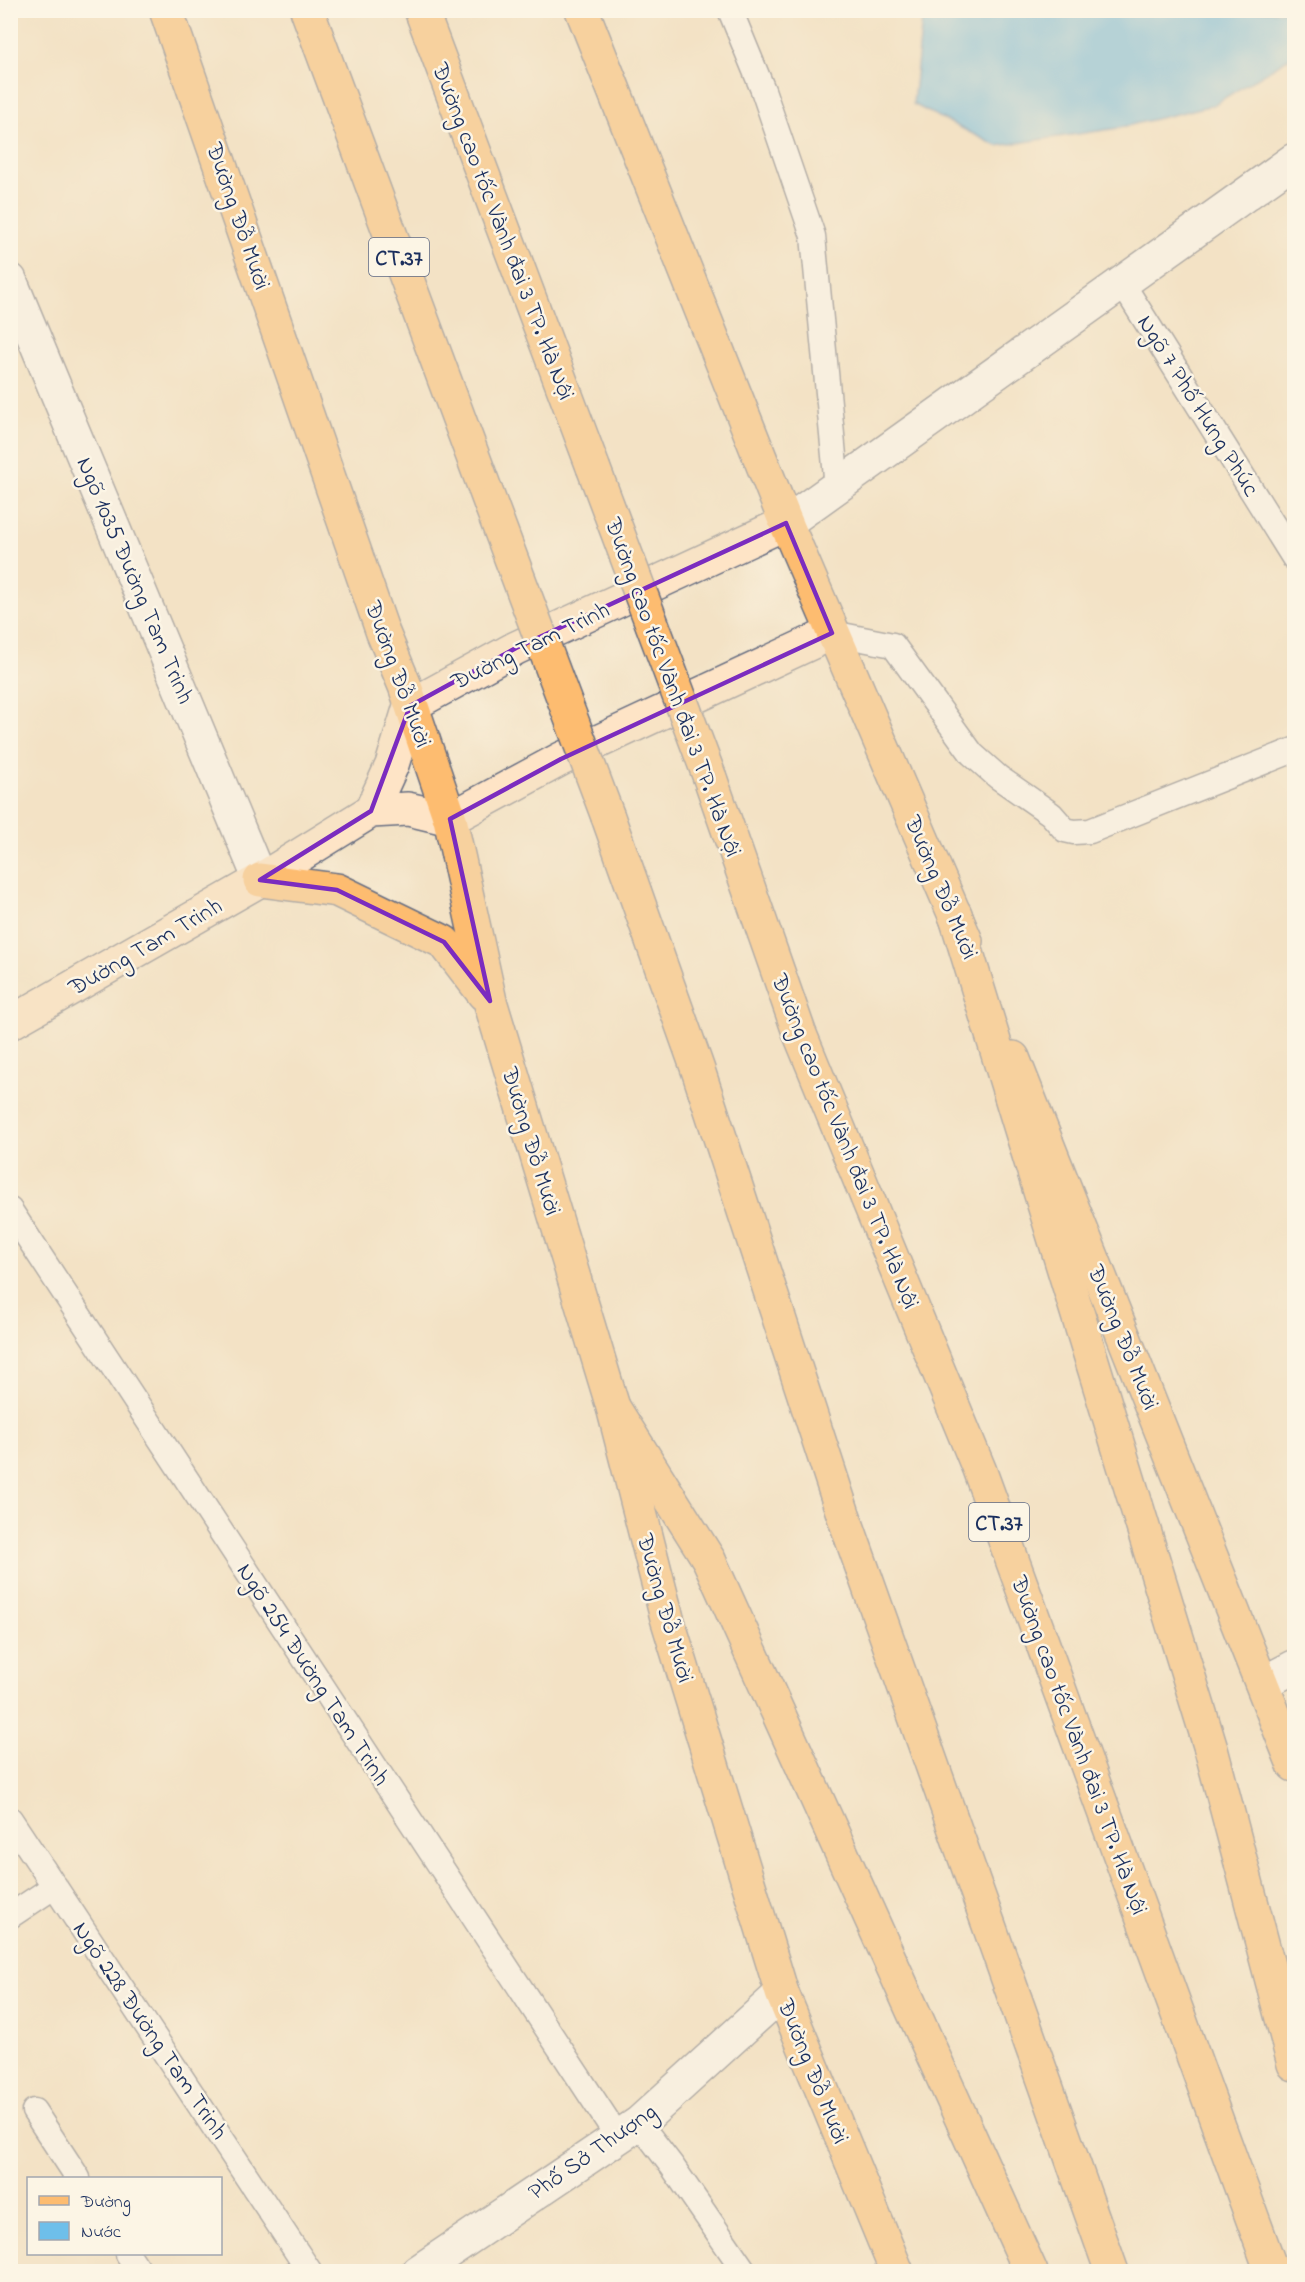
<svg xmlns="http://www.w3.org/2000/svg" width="1305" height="2282" font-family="'Indie Flower',sans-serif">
<rect width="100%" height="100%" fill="#fcf5e5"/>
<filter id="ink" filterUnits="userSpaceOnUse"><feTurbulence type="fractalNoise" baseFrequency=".0167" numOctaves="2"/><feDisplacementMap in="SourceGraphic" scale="12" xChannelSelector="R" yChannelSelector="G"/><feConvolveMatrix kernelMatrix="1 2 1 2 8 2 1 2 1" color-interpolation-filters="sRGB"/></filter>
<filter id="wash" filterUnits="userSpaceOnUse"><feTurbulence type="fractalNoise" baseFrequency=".008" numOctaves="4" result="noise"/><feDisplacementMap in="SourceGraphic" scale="24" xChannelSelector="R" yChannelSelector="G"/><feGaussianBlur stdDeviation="1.35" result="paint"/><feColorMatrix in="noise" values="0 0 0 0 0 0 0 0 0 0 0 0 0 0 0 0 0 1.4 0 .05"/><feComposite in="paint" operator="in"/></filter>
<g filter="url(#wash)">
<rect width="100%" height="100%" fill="#f3e2c5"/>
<path fill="#6ebfea" stroke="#4477a4" stroke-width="1.5" d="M923,11H1294V55L1213,105L1118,128L997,146L913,104Z"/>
</g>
<g filter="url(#ink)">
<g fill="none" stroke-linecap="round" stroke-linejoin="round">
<g stroke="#676e82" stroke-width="27">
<path id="service" d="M730,10L763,90L813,236L837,487
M1122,283L1294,558
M832,633L893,645L972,754L998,777L1051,814L1065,830L1074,832L1090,831L1294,750
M10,1210L618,2137
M10,1819L310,2272
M10,1916L55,1886
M34,2111L78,2178
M639,2123L672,2166L745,2272
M128,2254L140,2272"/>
</g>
<g stroke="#676e82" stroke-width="36">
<path id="minor" d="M10,280L260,880
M786,523L1294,160
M418,2272L639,2123L782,1993"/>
</g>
<g stroke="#676e82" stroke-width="36">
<path id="tertiary" d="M1263,1683L1294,1667"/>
</g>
<g stroke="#676e82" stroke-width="36">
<path id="secondary" d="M371,811L392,765L410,706L516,648L786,523
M10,1023L260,880L371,811L408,809L450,819L561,759L832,633"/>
</g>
<g stroke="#676e82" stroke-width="36">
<path id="primary" d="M166,10L383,633L405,686L450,819L490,1001L613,1407L667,1618L782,1993L897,2272
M582,10L786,523L966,941
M260,880L337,890L444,942L484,994
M1013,1058L1294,1765"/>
</g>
<g stroke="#676e82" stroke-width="36">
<path id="motorway" d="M307,10L491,505
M421,10L593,467
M710,778L799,1032L979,1469L1272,2272
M608,817L698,1070L843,1514L1112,2272
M955,914L1211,1749L1294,2064
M613,1407L709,1560L1031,2272"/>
</g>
<use href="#service" stroke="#fff" stroke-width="24"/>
<use href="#minor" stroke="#fff" stroke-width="33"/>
<use href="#tertiary" stroke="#fff" stroke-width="33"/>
<use href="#secondary" stroke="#fee4c6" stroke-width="33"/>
<use href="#primary" stroke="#fdbc70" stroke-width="33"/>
<use href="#motorway" stroke="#fdbc70" stroke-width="33"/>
<g stroke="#676e82" stroke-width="36" stroke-linecap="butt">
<path id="motorway-bridge" d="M593,467L710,778
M491,505L608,817"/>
</g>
<use href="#motorway-bridge" stroke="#fdbc70" stroke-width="33"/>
</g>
</g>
<path d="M0 0H1305V2282H0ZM786,523L832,633L561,759L450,819L490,1001L444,942L337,890L260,880L371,811L410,706L516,648Z" fill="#f3e2c5" fill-opacity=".55" fill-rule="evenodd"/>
<path fill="none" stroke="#7b2cbf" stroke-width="4.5" stroke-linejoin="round" d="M786,523L832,633L561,759L450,819L490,1001L444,942L337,890L260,880L371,811L410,706L516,648Z"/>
<g text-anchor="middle" stroke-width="5" stroke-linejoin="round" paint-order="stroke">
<g fill="#fcf5e5" stroke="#5e6a86" stroke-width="1.5">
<rect x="369" y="238" width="60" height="38" rx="4.5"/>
<rect x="969" y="1503" width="60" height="38" rx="4.5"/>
</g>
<g font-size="22" font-weight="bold" fill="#1b2f5e">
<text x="399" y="265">CT.37</text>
<text x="999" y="1530">CT.37</text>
</g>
<g font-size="24" fill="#1b2f5e" stroke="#fcf5e5">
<text transform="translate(239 216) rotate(71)" y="8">Đường Đỗ Mười</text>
<text transform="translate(504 231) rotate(69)" y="8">Đường cao tốc Vành đai 3 TP. Hà Nội</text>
<text transform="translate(1199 405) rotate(58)" y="8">Ngõ 7 Phố Hưng Phúc</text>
<text transform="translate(136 580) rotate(67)" y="8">Ngõ 1035 Đường Tam Trinh</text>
<text transform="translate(530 645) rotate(-26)" y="8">Đường Tam Trinh</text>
<text transform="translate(399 674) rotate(70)" y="8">Đường Đỗ Mười</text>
<text transform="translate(674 687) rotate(70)" y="8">Đường cao tốc Vành đai 3 TP. Hà Nội</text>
<text transform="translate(942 887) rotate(67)" y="8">Đường Đỗ Mười</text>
<text transform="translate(145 946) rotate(-30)" y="8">Đường Tam Trinh</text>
<text transform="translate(532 1141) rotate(73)" y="8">Đường Đỗ Mười</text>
<text transform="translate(846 1141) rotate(68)" y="8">Đường cao tốc Vành đai 3 TP. Hà Nội</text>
<text transform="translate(1124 1337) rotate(68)" y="8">Đường Đỗ Mười</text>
<text transform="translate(666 1608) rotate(74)" y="8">Đường Đỗ Mười</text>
<text transform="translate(314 1674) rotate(57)" y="8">Ngõ 254 Đường Tam Trinh</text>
<text transform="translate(1080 1745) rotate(70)" y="8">Đường cao tốc Vành đai 3 TP. Hà Nội</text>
<text transform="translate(151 2030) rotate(56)" y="8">Ngõ 228 Đường Tam Trinh</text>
<text transform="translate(814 2071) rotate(68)" y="8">Đường Đỗ Mười</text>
<text transform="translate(592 2151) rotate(-35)" y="8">Phố Sở Thượng</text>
</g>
</g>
<rect width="1305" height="2282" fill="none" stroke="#fcf5e5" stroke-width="36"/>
<rect x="27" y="2177" width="195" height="78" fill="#fcf5e5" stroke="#a2a6af" stroke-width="1.5"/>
<rect x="39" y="2196" width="30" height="9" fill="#fdbc70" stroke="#a2a6af" stroke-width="1.5"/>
<text x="81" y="2207" font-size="18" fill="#1b2f5e">Đường</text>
<rect x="39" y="2222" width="30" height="18" fill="#6ebfea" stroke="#a2a6af" stroke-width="1.5"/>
<text x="81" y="2237" font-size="18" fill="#1b2f5e">Nước</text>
</svg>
